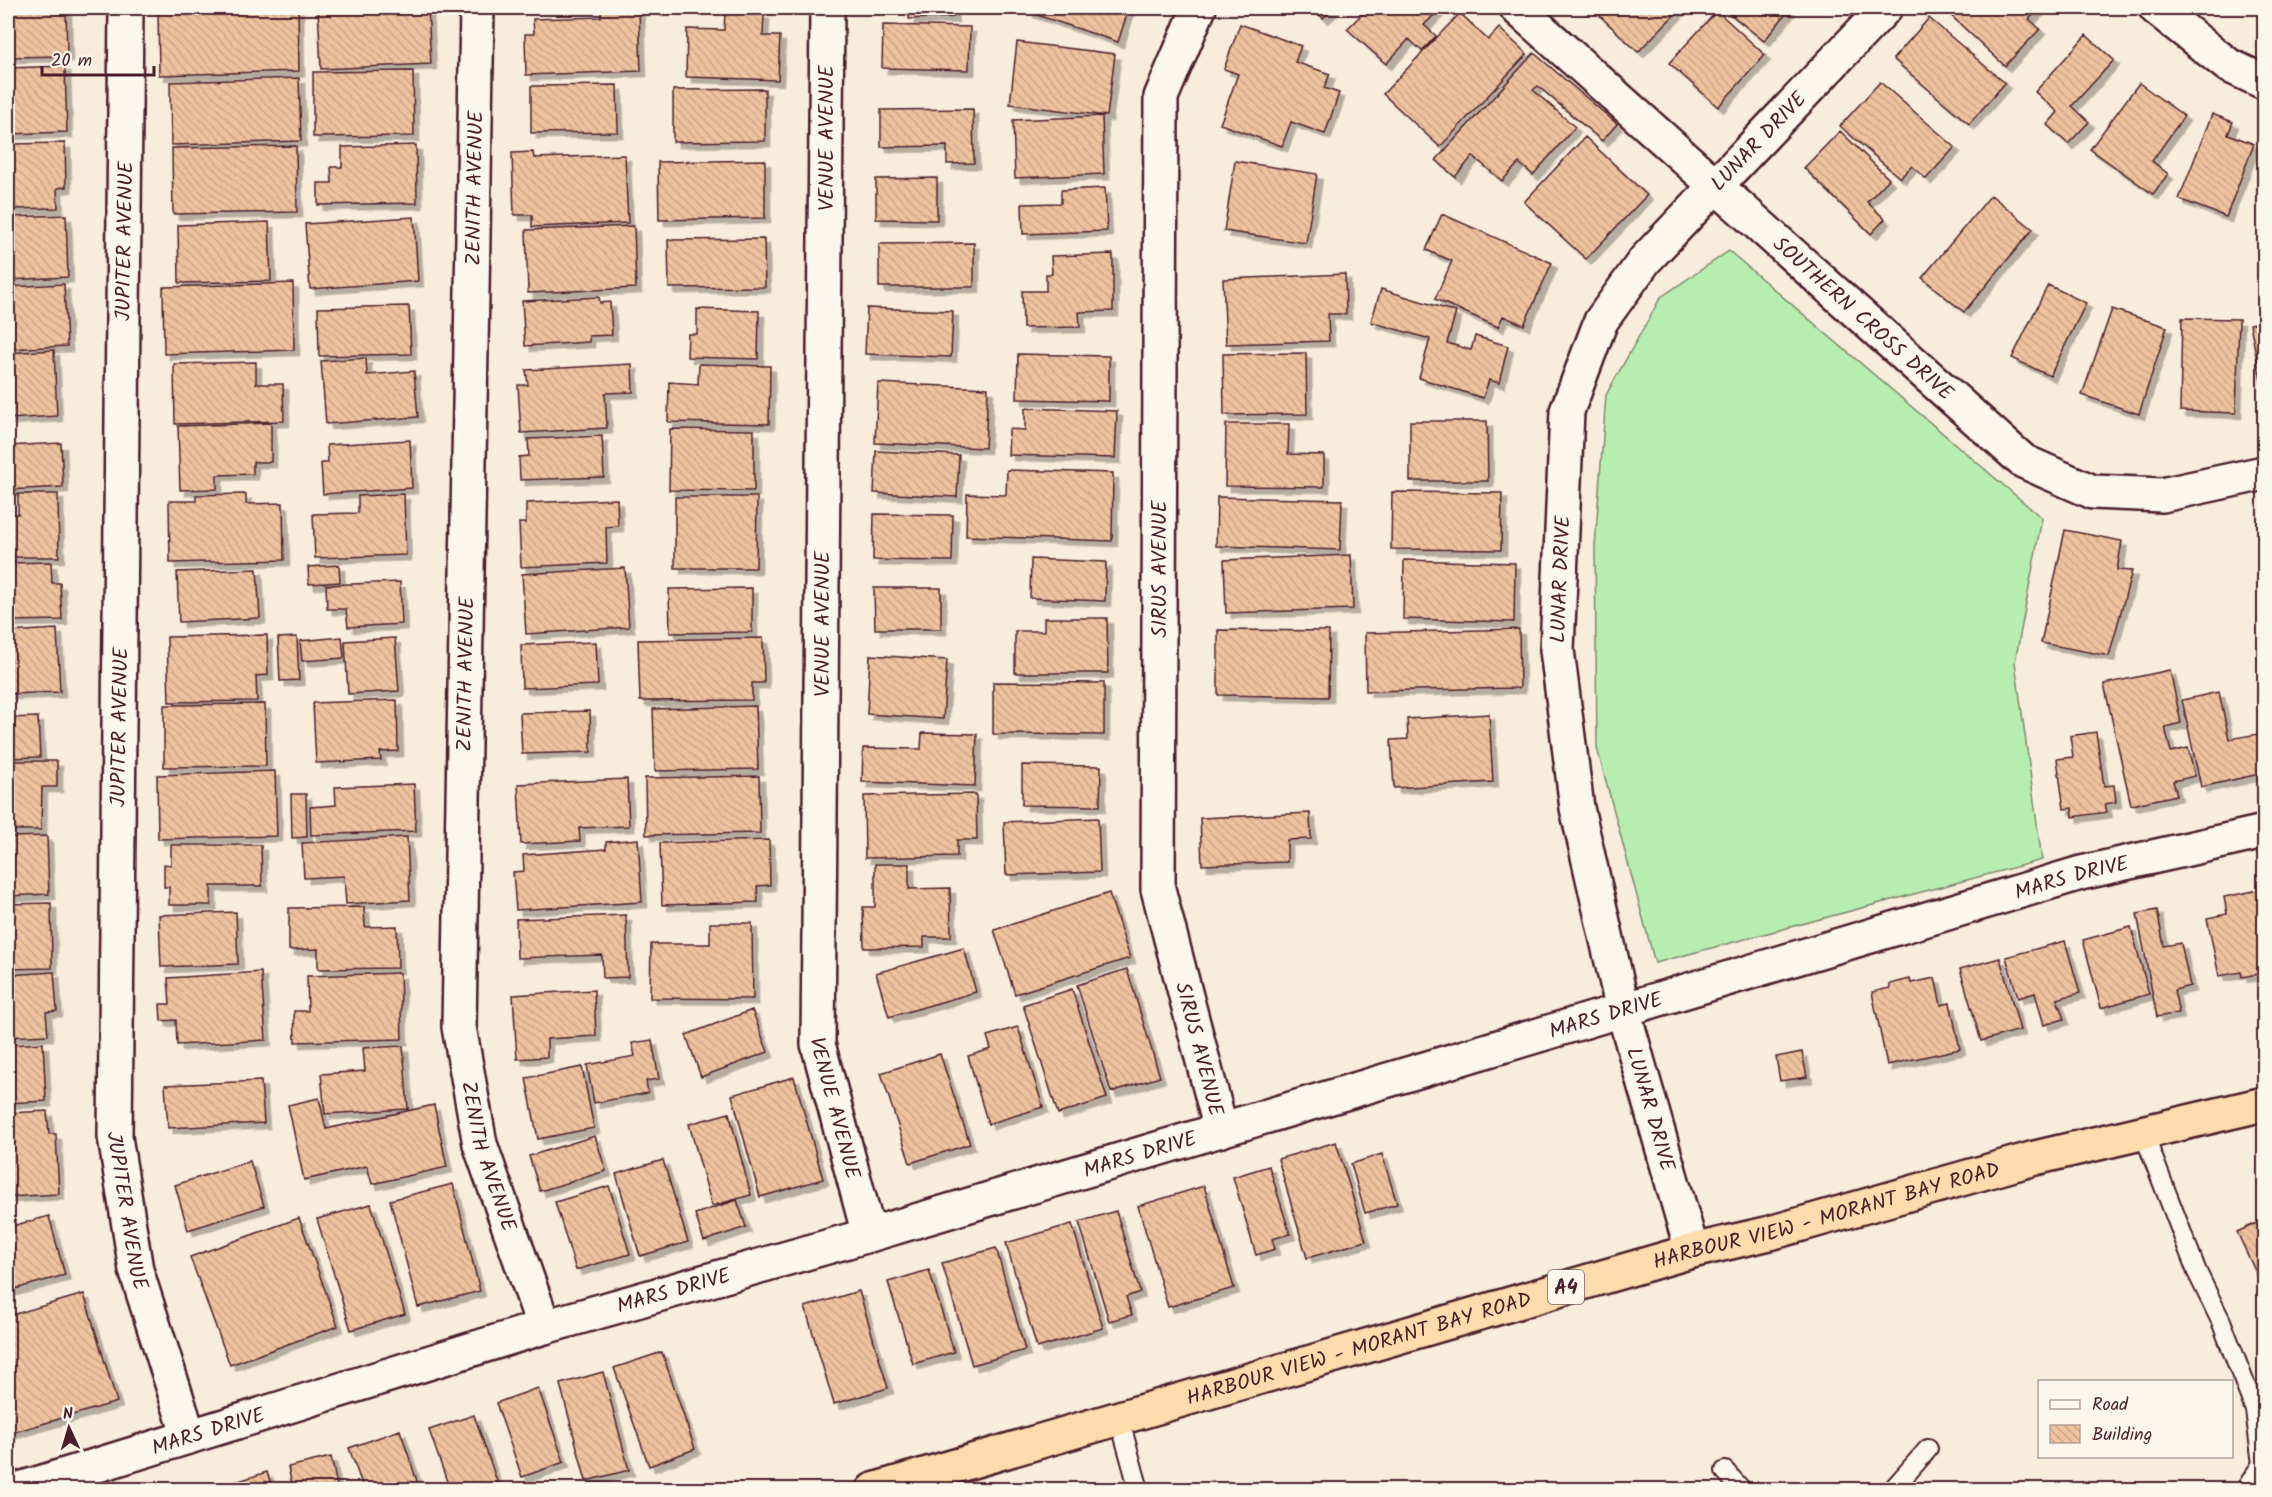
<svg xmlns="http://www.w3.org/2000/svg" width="2272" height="1497" font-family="Kalam,sans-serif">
<defs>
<pattern id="building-back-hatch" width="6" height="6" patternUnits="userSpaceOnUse" patternTransform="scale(1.5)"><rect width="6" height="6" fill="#eec29e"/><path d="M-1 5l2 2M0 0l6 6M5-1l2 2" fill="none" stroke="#cea688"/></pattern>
<filter id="shadow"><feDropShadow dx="5.5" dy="5.5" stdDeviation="0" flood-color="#0004"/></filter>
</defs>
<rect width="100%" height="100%" fill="#f8ecdc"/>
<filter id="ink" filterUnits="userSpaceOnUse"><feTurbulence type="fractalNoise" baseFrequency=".0167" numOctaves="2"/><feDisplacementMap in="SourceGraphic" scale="12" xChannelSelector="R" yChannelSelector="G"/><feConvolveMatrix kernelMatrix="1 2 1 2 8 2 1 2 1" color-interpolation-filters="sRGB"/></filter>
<g filter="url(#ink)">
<path fill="#b6eeb1" stroke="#80866e" stroke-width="1.5" d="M1729,251L2042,518L2015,662L2042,860L1655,963L1597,748L1595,546L1606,395L1661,297Z"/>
<path fill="url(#building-back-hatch)" stroke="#4a1f2b" stroke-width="1.5" filter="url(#shadow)" d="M8,8H66L67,56L8,57Z
M223,8H298L299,71L159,75L158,9Z
M318,8H428L431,64L321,69Z
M909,8H952L953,17L909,19Z
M1029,8H1129L1118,42L1028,12Z
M1312,8H1334L1323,18Z
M1368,8H1441L1424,25L1436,36L1422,51L1409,39L1386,64L1347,29Z
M1608,8H1681L1638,52L1600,16Z
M1723,8H1788L1790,9L1764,41Z
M1943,8H2040L2029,19L2040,29L2005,66Z
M639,9L641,71L526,75L525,34H534L533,19L601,17V10Z
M1717,11L1765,55L1718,107L1669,63Z
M725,13L764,14L763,36H780L778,80L686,77L687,29L724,30Z
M1460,13L1488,40L1499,28L1527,54L1440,147L1383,94Z
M1929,18L2005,83L1969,124L1893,59Z
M1240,24L1301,46L1295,62L1330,74L1324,88L1339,93L1325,134L1291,122L1282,146L1220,124L1238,74L1224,69Z
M883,25L970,27L969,70L882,68Z
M2086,35L2114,60L2072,106L2089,122L2068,144L2047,125L2058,112L2035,92Z
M1017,42L1115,54L1107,116L1010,104Z
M1534,53L1617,124L1602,141L1538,86L1533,90L1575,127L1533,175L1519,163L1502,181L1473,156L1455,177L1436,160Z
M65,66L67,132L8,134V68Z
M413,71L414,136L313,137V72Z
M299,78L301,141L171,145L170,82Z
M1880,82L1955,147L1926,179L1912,166L1900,178L1840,126Z
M2139,83L2184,116L2152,161L2168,174L2153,194L2090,149Z
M617,85L618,132L531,133V86Z
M765,89V141L673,142V90Z
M973,109L974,163L947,164V146L881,147V110Z
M2212,114L2233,122L2228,134L2254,144L2226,217L2179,199Z
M1102,116L1104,174L1015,178L1013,120Z
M1840,131L1889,179L1867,202L1885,219L1871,234L1804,168Z
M1585,137L1647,195L1586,259L1524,202Z
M65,143L66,187L57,188L58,208L8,209V144Z
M416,145L417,203L318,205V183H332L331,167H342V147Z
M296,146L297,212L173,214L172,148Z
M533,152L534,158L625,155L628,223L532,227V215H514L512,153Z
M765,160V218L659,220L658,162Z
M1235,161L1317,174L1306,243L1224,231Z
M937,178V220L876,219V179Z
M1105,188L1107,231L1023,234L1022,204L1061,203V190Z
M1991,195L2033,229L1964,312L1922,278Z
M1442,214L1552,263L1524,325L1503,316L1498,327L1435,299L1452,261L1426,250Z
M66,215L68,277L8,280V217Z
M414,217L418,281L310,289L305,224Z
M269,222L271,281L179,283L178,225Z
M634,226L636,288L528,293L526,230Z
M764,239L765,287L669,288L668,240Z
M974,243V287H879V244Z
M1113,254V311L1079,312L1080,327L1023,328L1022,291H1046V274H1052L1051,256Z
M1345,274L1346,314H1328L1329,341L1226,344L1223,279Z
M293,283L294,350L164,354L163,287Z
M64,284L67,346L8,349V287Z
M2048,285L2086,303L2050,376L2012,358Z
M1381,289L1456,312L1447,343L1471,350L1475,336L1508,346L1499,383L1489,380L1483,398L1419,378L1430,339L1371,322Z
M599,297L600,303L610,302L612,335L589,336V342L525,346L522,301Z
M409,306L411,354L319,356L318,308Z
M867,308L953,311L951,357L865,354Z
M697,309L759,311L758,359L687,357L688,334H697Z
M2112,309L2167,327L2139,414L2082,395Z
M2182,318L2239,319L2236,413L2180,411Z
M2264,321V396L2250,324Z
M54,350L57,416L8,419V353Z
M1306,353L1307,414L1224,415L1223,354Z
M1018,354L1109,356V401L1017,399Z
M366,358L367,375L414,371L418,417L326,424L321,361Z
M256,362V384H283L284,421L175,424L174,364Z
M632,364L633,392L605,393L607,428L521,433L518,385H528L526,370Z
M699,364L770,366L769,424L668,422L669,382L698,384Z
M878,383L988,388L985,448L875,443Z
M1025,408L1117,411L1115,458L1008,455L1009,429L1025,430Z
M1410,421H1487L1488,481H1410Z
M271,423V462H253V474L217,475V489L180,490L178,426Z
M1226,424H1289L1288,454L1324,455V487L1225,486Z
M670,429L754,430V491L669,490Z
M602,436L604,477L520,480L519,457L529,456L528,439Z
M410,440L412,488L323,494L321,463H328L327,445Z
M61,443L63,487L8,490V446Z
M876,451L959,455L957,497L874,493Z
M1007,470L1113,473L1112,541L966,536L967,494L1006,495Z
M1392,492L1502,493L1501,550L1391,549Z
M18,494H58L59,557H8V514H18Z
M246,494V504L283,503L284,560L170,563L169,501H196V495Z
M404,494L406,555L315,558L313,514L358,513V496Z
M675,497H757L756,568H675Z
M1217,497L1342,500L1340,550L1216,546Z
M617,499L618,526L606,527L607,563L521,567L519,523H526V503Z
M874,514L953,515L952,561L873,560Z
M2065,530L2122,541L2117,570L2132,571L2109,656L2041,643Z
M1351,555L1353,609L1226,613L1224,560Z
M1031,559L1106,562L1105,601L1030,598Z
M1404,560L1515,563L1514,622L1403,619Z
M51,562L52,583H60L62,620L8,621V563Z
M339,565L340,582L309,584L308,567Z
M625,568L629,627L526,634L522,574Z
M257,569L260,618L179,622L177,572Z
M400,582L402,624L348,627L346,609H327L326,585Z
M752,588V632L670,633L669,589Z
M874,588H941V629H875Z
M1044,618H1107L1108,673H1015V631H1044Z
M57,629L60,692L8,694V632Z
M1519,629L1520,688L1366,691L1365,633Z
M1218,630L1329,631L1328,697L1218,695Z
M267,635L268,675L256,676L257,701L169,702L167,637Z
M297,637L299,680L280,681L278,638Z
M342,637L344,658L302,661L300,641Z
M395,638L399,691L348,694L345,641Z
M763,638L764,683H752V700L640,701L638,640Z
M596,642L598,685L522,688L521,645Z
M870,655L947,660L943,719L867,714Z
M2170,670L2181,723L2165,727L2171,752L2188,748L2195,776L2173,781L2177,795L2131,805L2104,684Z
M993,682L1104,683V735L993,734Z
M2264,686V711L2259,687Z
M2219,692L2229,739L2258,734L2264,773L2201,787L2182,700Z
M397,700L398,751L380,752L381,760L316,763L313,703Z
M265,704L266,766L164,767V705Z
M756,706L758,769L655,771L653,709Z
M590,711L591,752L522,754L520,713Z
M1489,714L1493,782L1394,788L1391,740L1408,739L1407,719Z
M38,717L40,757L8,758V718Z
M2096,732L2104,786L2114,785L2116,802L2105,804L2107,812L2073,817L2072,808L2064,809L2057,759L2073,757L2070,736Z
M922,733L977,734L975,786L862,782L863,748L921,749Z
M8,761H57V787H42L41,830H8Z
M1022,765L1101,766L1100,806L1022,805Z
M275,771L277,836L158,839L157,775Z
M759,776L760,833L646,835L645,778Z
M627,779L629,826L579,828L580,841L521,844L518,784Z
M414,784L416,831L311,835L310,807L336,805L335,787Z
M291,794H306L307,837L292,838Z
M976,794L977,840H957V856L865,858L864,796Z
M1310,813L1311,839L1287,840V862L1202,865L1200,818Z
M1098,818L1100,872L1006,875L1004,822Z
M47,836L49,894L8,896V837Z
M407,837L410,900L346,904L344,876L304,878L302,843Z
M638,839L642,902L516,910L513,872L524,871L523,855L606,849V842Z
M769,840L770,885L757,886L758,902L662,905L660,843Z
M171,845H261L262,886H211V905H169V887H164V864L171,865Z
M875,864H909V889L950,888L951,937H924V947L864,948L863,907H875Z
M2264,889V973L2242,977L2241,972L2219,976L2207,918L2227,914L2224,897Z
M1109,893L1130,958L1015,994L994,930Z
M51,903L52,968L8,969V904Z
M364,907L365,927L397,926L398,968L318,969V949L289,950V908Z
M2157,910L2164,946L2181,943L2190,986L2174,990L2179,1013L2157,1017L2137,914Z
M236,912L238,964L161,967L159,915Z
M626,915L628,977L603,978L602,955L517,958L516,919Z
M710,923H752L753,999L650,998L651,944H710Z
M2131,927L2149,994L2101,1008L2083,940Z
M2065,941L2080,993L2057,999L2064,1019L2044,1025L2035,993L2018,998L2006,957Z
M964,948L976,992L889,1017L876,973Z
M2000,958L2020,1030L1981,1041L1960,969Z
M1127,969L1160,1077L1111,1092L1077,985Z
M54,972L57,1011L46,1012L48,1035L8,1037V975Z
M261,972L266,1040L177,1045L176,1020L161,1021L160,1004H170L168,978Z
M400,973L402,1039L295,1042L294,1011H308L307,976Z
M1935,978L1941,1005L1950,1003L1960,1049L1887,1065L1872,992L1890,988V984L1910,979L1911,983Z
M1072,989L1107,1098L1058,1114L1023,1005Z
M594,990L596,1036L547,1039V1057L517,1059L513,995Z
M752,1010L768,1052L701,1077L686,1035Z
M1018,1027L1043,1107L988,1124L968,1056L991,1049L987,1036Z
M652,1040L659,1079L646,1081L648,1093L594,1103L587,1065L635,1056L632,1043Z
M43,1043L46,1101L8,1103V1045Z
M403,1046L408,1109L325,1114L321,1074L365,1071L363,1048Z
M1802,1052L1807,1077L1780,1081L1776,1057Z
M940,1054L970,1144L910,1163L881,1073Z
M582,1067L594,1128L538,1139L526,1078Z
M794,1077L823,1179L760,1197L732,1095Z
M261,1081L264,1123L168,1128L165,1085Z
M319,1098L326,1129L434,1105L447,1167L372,1184L367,1166L304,1180L288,1105Z
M47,1111L49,1134H56L59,1194L8,1197V1113Z
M729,1113L751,1195L712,1206L689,1124Z
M595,1136L606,1171L540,1191L529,1156Z
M1336,1142L1366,1241L1307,1258L1278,1159Z
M1382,1154L1397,1204L1365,1213L1351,1164Z
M663,1160L688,1242L640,1256L616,1174Z
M250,1161L264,1206L188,1230L175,1185Z
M1269,1166L1290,1234L1272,1239L1275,1249L1256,1255L1233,1177Z
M453,1184L480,1291L418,1307L390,1200Z
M609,1186L630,1254L576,1270L555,1202Z
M1204,1186L1234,1288L1168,1307L1138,1206Z
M737,1200L746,1227L704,1241L695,1214Z
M371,1204L405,1314L351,1330L317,1219Z
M1116,1211L1140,1292L1126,1297L1132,1315L1109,1321L1079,1222Z
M49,1216L65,1275L8,1291V1227Z
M299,1218L338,1326L230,1365L190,1257Z
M2264,1220V1290L2237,1232Z
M1072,1224L1103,1328L1037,1348L1006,1243Z
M996,1248L1025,1350L972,1365L942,1263Z
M929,1270L954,1352L913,1364L888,1282Z
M859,1291L888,1388L834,1404L805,1307Z
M84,1294L117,1402L8,1434V1316Z
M662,1352L695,1449L649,1466L614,1368Z
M603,1372L629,1470L586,1481L560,1384Z
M538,1388L564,1462L522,1477L496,1403Z
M474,1415L500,1490H450L429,1430Z
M400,1430L420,1490H364L349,1448Z
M331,1457L338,1490H293L288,1467Z
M267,1472L273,1490H228L226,1485Z"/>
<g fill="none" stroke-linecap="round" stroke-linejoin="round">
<g stroke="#4a1f2b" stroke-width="22">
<path id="lane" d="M2143,1132L2197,1272L2221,1321L2255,1410L2262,1464L2245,1490
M1119,1418L1139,1490
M1725,1471L1742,1490
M1892,1490L1928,1449"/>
</g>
<g stroke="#4a1f2b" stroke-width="38">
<g id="street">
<path id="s1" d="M126,8L115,1137L136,1270L189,1437"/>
<path id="s2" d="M477,8L459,1027L480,1144L544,1327"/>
<path id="s3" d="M827,8L818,1044L869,1235"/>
<path id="s4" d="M1199,8L1161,97L1158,889L1221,1130"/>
<path id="s5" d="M1517,8L2023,461L2093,492L2162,495L2264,473"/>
<path d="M2156,8L2228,65L2264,82"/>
<path id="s6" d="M1692,1251L1623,1010L1577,808L1557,650L1567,411L1601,321L1645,260L1885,8"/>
<path id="s7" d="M17,1490L544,1327L869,1235L2081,873L2264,832"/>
</g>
</g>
<g stroke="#4a1f2b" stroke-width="38">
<g id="highway">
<path id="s8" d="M873,1490L1692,1251L1770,1233L2035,1158L2264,1104"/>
</g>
</g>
<use href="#lane" stroke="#fbf7ec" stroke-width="18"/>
<use href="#street" stroke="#fbf7ec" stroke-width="33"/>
<use href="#highway" stroke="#fcdcac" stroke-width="33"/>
</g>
</g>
<g text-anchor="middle" stroke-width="4.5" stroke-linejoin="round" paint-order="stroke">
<rect fill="#fbf7ec" stroke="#7f6065" stroke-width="1.5" x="1548" y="1270" width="36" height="34" rx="4.5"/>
<g font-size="20" font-weight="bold" fill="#4a1f2b">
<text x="1566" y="1294">A4</text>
</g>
<g font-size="21" fill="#4a1f2b" stroke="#fbf7ec">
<text transform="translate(826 138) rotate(-90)" y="7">VENUE AVENUE</text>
<text dy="7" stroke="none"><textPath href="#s6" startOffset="1192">LUNAR DRIVE</textPath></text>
<text transform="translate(474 188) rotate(-89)" y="7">ZENITH AVENUE</text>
<text transform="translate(124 241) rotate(-89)" y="7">JUPITER AVENUE</text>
<text dy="7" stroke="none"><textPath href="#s5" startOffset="465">SOUTHERN CROSS DRIVE</textPath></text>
<text transform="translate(1159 569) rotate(-90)" y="7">SIRUS AVENUE</text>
<text dy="7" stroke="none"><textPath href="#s6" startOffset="688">LUNAR DRIVE</textPath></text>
<text transform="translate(822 624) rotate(-90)" y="7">VENUE AVENUE</text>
<text transform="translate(465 674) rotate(-89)" y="7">ZENITH AVENUE</text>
<text transform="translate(119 727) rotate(-89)" y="7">JUPITER AVENUE</text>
<text dy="7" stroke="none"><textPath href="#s7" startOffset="2144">MARS DRIVE</textPath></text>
<text dy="7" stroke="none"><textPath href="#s7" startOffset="1658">MARS DRIVE</textPath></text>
<text dy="7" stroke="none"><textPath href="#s4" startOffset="1054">SIRUS AVENUE</textPath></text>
<text dy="7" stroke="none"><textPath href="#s3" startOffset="1102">VENUE AVENUE</textPath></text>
<text transform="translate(1651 1109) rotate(74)" y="7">LUNAR DRIVE</text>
<text dy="7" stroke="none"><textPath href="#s7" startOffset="1172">MARS DRIVE</textPath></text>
<text dy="7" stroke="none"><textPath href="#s2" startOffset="1152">ZENITH AVENUE</textPath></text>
<text dy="7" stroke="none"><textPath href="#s1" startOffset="1204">JUPITER AVENUE</textPath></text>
<text dy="7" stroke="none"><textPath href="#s8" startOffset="992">HARBOUR VIEW - MORANT BAY ROAD</textPath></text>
<text dy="7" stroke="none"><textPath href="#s7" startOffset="686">MARS DRIVE</textPath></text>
<text dy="7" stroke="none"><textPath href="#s8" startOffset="506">HARBOUR VIEW - MORANT BAY ROAD</textPath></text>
<text dy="7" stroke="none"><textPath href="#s7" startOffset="200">MARS DRIVE</textPath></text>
</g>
</g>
<rect width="2272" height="1497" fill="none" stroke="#fbf7ec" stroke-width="30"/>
<rect x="15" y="15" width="2242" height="1467" fill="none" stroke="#4a1f2b" stroke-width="2" filter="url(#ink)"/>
<rect x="2038" y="1380" width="195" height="78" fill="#fbf7ec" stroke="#b4a19f" stroke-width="1.5"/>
<rect x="2050" y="1400" width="30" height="9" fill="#fbf7ec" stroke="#b4a19f" stroke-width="1.5"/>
<text x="2092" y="1410" font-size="18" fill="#4a1f2b">Road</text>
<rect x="2050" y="1425" width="30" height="18" fill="url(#building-back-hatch)" stroke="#b4a19f" stroke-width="1.5"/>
<text x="2092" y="1440" font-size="18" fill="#4a1f2b">Building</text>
<g transform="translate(69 1428) rotate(356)" stroke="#fbf7ec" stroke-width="4.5" paint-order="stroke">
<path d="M0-4.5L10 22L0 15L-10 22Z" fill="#4a1f2b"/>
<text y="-9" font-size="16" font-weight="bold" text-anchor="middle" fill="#4a1f2b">N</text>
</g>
<path d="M42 66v9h112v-9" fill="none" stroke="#4a1f2b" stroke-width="3"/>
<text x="51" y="66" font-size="18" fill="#4a1f2b" stroke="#fbf7ec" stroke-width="4.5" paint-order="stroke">20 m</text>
</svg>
